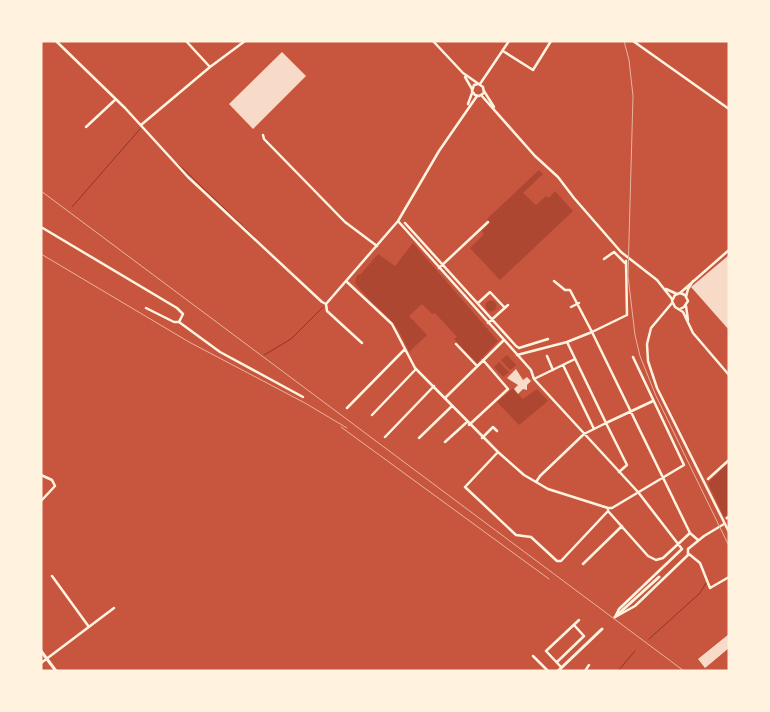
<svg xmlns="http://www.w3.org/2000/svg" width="770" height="712" font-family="'Fira Sans',sans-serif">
<rect width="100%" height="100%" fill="#c8553d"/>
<path fill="#ae4732" d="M539,170L543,174L523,193L536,205L546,196L549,198L555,191L573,211L500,280L470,248L484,234L482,231L490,223L487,219Z
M413,243L498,341L477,363L454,339L457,337L435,313L432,314L422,304L409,316L427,335L409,352C395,315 376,311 355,283L357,275L361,274L378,254L395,266Z
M485.5 306a5.5 5.5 0 1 1 11 0a5.5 5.5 0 1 1-11 0Z
M507,355L516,365L510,370L501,360Z
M499,362L509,372L503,377L494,367Z
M513,388L523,399L537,389L548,401L519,425L497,402Z
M729,462V513L724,517L708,483Z"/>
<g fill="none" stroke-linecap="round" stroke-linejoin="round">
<path stroke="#8f3625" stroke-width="1" d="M178,164L273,255
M72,207L140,129
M264,355L291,339L323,307
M649,639L700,593L706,583
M618,671L635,651"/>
</g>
<path fill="#f7dbc8" d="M282,52L306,76L253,129L229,104Z
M729,255V330L691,287Z
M516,369L523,380L527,377L531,381L527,385V390L523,389L518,394L514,389L518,385L507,378Z
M729,634V648L705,668L698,659Z"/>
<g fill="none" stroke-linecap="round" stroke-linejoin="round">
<path stroke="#fff3e0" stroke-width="2.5" d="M56,41L125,108L188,177L322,302L326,304
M186,41L210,67
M433,41L463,73L483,87L484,93L479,96L475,95L472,91L474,85L478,84
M633,41L729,109
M503,51L533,70L551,41
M465,77L472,89
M480,84L509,41
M484,91L494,107
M481,95L535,156L558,177L574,198L621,252L657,280L672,299
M468,104L472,93
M141,125L210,67L245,41
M86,127L116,99
M263,135L264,139L345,222L377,246
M398,221L531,370L534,379L638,492L682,549
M405,223L516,346L519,348L548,339
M41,227L177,308L183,314L179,322H174L146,308
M729,250L680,293L675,295L672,301L675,307L683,312L693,333L729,375
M604,259L614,252L625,263
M439,268L488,222
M554,281L565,290H570L592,332L627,315L626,261
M347,282L392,324L415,368L498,452L524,475L548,489L608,508
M666,289L677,294
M686,297L688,289L693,281
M478,303L490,292L505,308
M672,303L651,328L647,344L648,361L657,388L729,532
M326,304L398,221L439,151L477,96
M326,304L327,311L362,343
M686,306L688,320
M571,307L579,303
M680,309L684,307L688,301L685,295L680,293
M179,322L220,352L303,397
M488,323L508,305
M567,342L606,423L653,401
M456,344L477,366
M517,355L567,342L592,332L690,533L698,540
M547,356L553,370
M563,365L594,429
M534,379L575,359
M445,398L504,340
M347,408L405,349
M372,415L416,369
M469,425L508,389L483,360
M385,437L434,386
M419,438L452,406
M482,438L493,427L497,431
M445,442L467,422
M498,452L465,487L516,535L531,537L557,561H561L608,511V509
M41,475L52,480L55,486L41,501
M708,479L729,460
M536,482L540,476L584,434L606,423L627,465L619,472
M608,508H612L684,465L633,357
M608,511L648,556L656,560L663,558L690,533
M688,549L704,536L724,524
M689,554L700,563L710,588L729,577
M583,564L622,526
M52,576L89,627
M616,615L619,609L682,549
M617,616L635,606L688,555V549
M533,656L548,671
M557,662L584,636L574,625
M41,663L114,608
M561,667L546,651L579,620
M585,671L589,665"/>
<path stroke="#fff3e0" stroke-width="3" d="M727,518L729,517
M615,617L659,577
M41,651L56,671
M558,671L602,629"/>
<path stroke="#e9b49f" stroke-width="1" d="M624,41L629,60L633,96L628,276L635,335L640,356L656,396L729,546
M41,191L684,671
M41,254L189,342L305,403L347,428
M341,427L549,579"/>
</g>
<rect width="770" height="712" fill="none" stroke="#fff3e0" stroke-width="85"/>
</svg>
